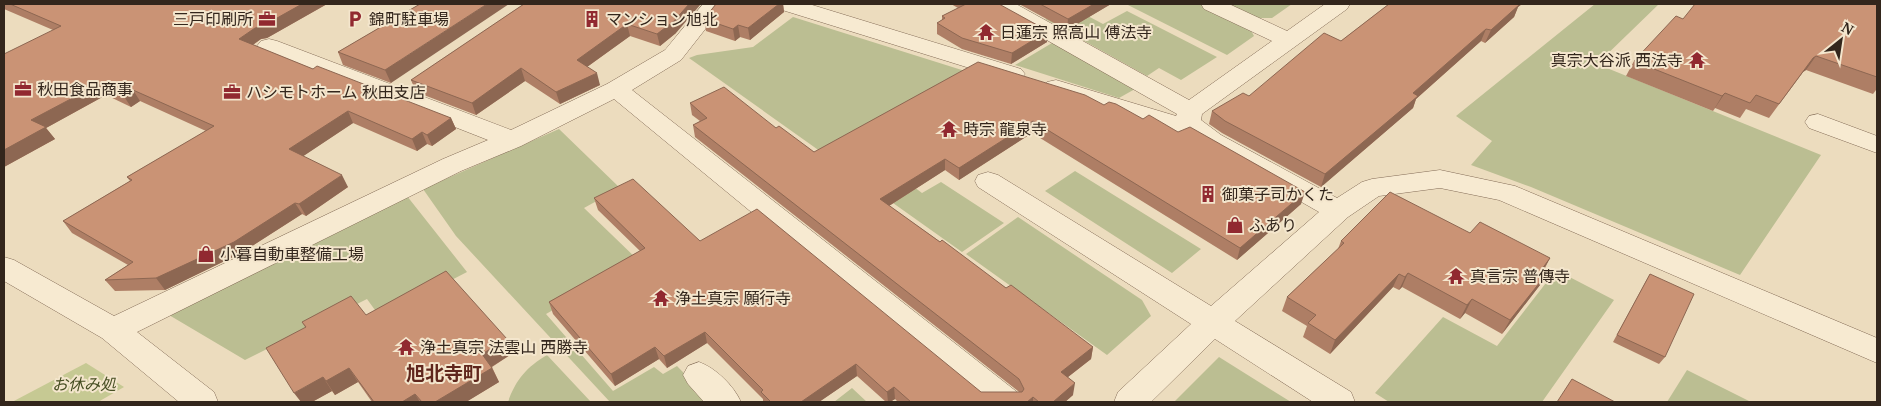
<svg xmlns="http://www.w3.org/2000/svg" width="1881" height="406" font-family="'Noto Serif','Noto Sans JP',serif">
<rect width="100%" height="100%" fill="#ecdcbe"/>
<path fill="#c6c993" d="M86,363L124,387L98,402H12Z"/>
<path fill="#bbbe92" d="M1126,4H1200L1249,27L1254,36L1227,55Z
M1221,4H1292L1272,18H1252Z
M1595,4H1659L1597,64L1821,155L1740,275L1531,187L1471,165L1492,141L1456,116Z
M1069,6L1103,24L1127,11L1217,57L1181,80L1159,68L1147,76L1045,19Z
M793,17L965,71L847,136L922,193L941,182L1004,223L962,252L689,58L697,55L753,47Z
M1052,43L1135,89L1119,98L1015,65Z
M559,129L620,188L584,208L639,261L546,314L613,391L654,367L663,374L677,366L712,402H610L456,236L423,189Z
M1075,171L1201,249L1172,273L1045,191Z
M407,196L467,272L380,317L367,299L245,360L169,315Z
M1018,217L1142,300L1151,316L1107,355L966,254Z
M1556,270L1614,300L1542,402H1389L1375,393L1443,317L1497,346Z
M547,355L591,402H508C516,379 527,367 547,355Z
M1219,357L1291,402H1174Z
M1687,370L1751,402H1667Z
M852,388L867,402H834Z"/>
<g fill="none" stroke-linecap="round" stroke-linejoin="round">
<g stroke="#846c57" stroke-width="1">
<path id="minor" d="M703,4H725L681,60L632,90L1017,392L1021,402H982L614,99L521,146L461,171L137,332L214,392L218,402H179L102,338L4,281V257L14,260L114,316L443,159L488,140L261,51L257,46L261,41L269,39L277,41L511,130L607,84L665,50Z
M776,4H809L1021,69L1025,74L1021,79L1013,81L1005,79L779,9Z
M989,4H1016L1189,100L1272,41L1204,9L1201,4H1229L1287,31L1325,4H1350L1347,9L1202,114L1201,120L1221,135L1337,198L1362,182L1372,179L1440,170L1515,186L1877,338V363L1499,200L1440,188L1379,196L1348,217L1235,321L1351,392L1355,402H1313L1215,339L1151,402H1114L1118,392L1191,324L978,187L975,181L978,175L988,172L998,175L1211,306L1319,212L1188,137L1047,92L1044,87L1047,82L1056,80L1176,116L1177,114L992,9Z
M1818,114L1877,136V153L1809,128L1805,122L1809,116Z
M699,362C716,368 734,386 741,402H704L688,384L683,375L688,366Z"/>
</g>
<use href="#minor" fill="#f7ead1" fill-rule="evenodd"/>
</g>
<path fill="#ae7e65" d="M4,4H327L267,38L261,39L253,45L313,69L451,118L456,129L432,146L427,144L417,151L353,123L303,156L348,187L306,216L302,214L241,253L165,290L115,291L105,280L128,265L72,233L63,221L130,181L127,177L206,131L140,101L131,107L106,95L46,128L55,139L4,167L53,30L4,9Z
M420,4L391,83L343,65L338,52Z
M524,4L676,33L660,46L630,36L587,67L600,85L560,104L525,81L476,115L416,92L411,80Z
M716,4H783L784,12L750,40L740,37L735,41L706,31L704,19Z
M951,4H999L1047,42L1011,64L962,49L937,34V23L942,20V16L958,8Z
M1019,4H1111L1067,30Z
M1389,4H1522L1518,7L1514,17L1485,43L1481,41L1416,99L1413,108L1321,187L1222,133L1209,124L1212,111L1249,96L1341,41Z
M1877,4V91L1876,90L1873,94L1806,70L1803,72L1769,118L1746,109L1740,118L1715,108L1713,111L1626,76L1634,61Z
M690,103L776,128L814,152L1104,105L1143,119L1301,204L1237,260L1032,133L959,180L945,170L889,206L1006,288L1093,347L1091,359L1068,377L1073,395L1065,402H898L895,399L890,402H886L857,376L819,402H763V399L707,343L667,368L659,359L615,386L553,314L549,302L640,251L598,210L594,198L700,241L981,392H1019L1018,391L695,137L693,125L700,121L692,115Z
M1470,233L1550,258L1544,270L1540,285L1502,334L1465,313L1460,319L1402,287L1399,290L1393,287L1330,354L1303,337L1307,326L1282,311L1287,297L1338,249L1341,241Z
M1650,274L1665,357L1659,364L1613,342L1646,281Z
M366,315L513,353L492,367L499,382L466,402H372L358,382L335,395L332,391L312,402L305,327L302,322Z"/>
<path fill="#8d6752" d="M302,4H327L267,38L261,39L245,50L239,39L255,28Z
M487,4H509L391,83L385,70Z
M689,4H701L676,33L660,46L657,34Z
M779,4H783L784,12L750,40L748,28Z
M1094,4H1111L1067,30L1068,19Z
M1514,4H1522L1518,7L1514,17L1485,43L1491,30Z
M627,24L630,36L580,72L577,60Z
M738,25L740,37L735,41L733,29Z
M1486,29L1481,41L1416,99L1413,108L1321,187L1325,174L1413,93Z
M1048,31L1047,42L1011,64L1012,53Z
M1816,56L1806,70L1803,72L1769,118L1813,58Z
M521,68L525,81L476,115L472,103Z
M597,73L600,85L560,104L556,92Z
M99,84L106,95L46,128L55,139L4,167V150L31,120Z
M133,90L140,101L131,107L123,95Z
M1725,93L1713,111L1722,96Z
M348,111L353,123L296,161L289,149Z
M451,118L456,129L432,146L427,135Z
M1033,121L1032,133L959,180V168Z
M422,132L427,144L417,151L412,139Z
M945,159V170L881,211L880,199Z
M342,175L348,187L306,216L299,204Z
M1305,192L1301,204L1237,260L1240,248Z
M295,203L302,214L241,253L165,290L156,278Z
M1550,258L1542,272V269Z
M1548,272L1540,285L1502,334L1510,320Z
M1408,273L1402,287L1399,290L1405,277Z
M1399,274L1393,287L1330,354L1335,340Z
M1472,299L1465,313L1460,319L1467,305Z
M705,332L707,343L667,368L664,356Z
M507,339L513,353L488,369L482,354Z
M655,347L659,359L615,386L611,374Z
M1093,347L1091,359L1059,384L1061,372Z
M856,364L857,376L819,402H801Z
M349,368L358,382L335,395L326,381Z
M492,368L499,382L466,402H435Z
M323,377L332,391L312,402H301L294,393Z
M1075,383L1073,395L1065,402H1053Z
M894,387L895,399L890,402H888L887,392Z
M415,394L420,402H402Z
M1033,397V402H1027Z"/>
<path fill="#ca9375" stroke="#8d6752" d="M10,4H302L261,27L255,28L239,39L313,69L317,66L451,118L427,135L422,132L412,139L348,111L289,149L342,175L299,204L295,203L234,242L156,278L105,280L133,262L63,221L132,180L127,177L214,126L133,90L123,95L99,84L31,120L46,127L4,150V54L61,26Z
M420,4H487L385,70L338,52Z
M524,4H689L674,21L657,34L627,24L577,60L597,73L556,92L521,68L472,103L411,80Z
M716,4H779L748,28L738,25L733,29L704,19Z
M966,4H999L1048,31L1012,53L962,38L937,23L945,18L942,16Z
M1040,4H1094L1068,19Z
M1389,4H1516L1519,5L1491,30L1486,29L1413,93L1418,96L1325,174L1225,121L1212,111L1243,93L1249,96L1324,33L1341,41Z
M1695,4H1877V77L1816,56L1813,58L1779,104L1756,95L1750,103L1725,93L1722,96L1634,61L1676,16L1683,19Z
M978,62L1085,95L1104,105L1109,102L1116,104L1143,119L1149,115L1178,132L1190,127L1305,192L1240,248L1033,121L959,168L945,159L880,199L940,242L942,240L1006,288L1011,285L1093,347L1061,372L1075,383L1053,402H1039L1033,397L1027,402H911L894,387L887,392L856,364L801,402H771L761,392L763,390L705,332L664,356L655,347L611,374L549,302L645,248L594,198L633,179L700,241L757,209L981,392H1022L1024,389L1019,379L693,125L707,118L690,103L724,87L776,128L779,126L814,152Z
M1390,192L1470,233L1480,222L1550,258L1542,269L1548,272L1510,320L1472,299L1467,305L1408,273L1405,277L1399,274L1335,340L1308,323L1316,315L1287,297L1344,243L1341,241Z
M446,271L507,339L482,354L492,368L435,402H422L415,394L402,402H374L349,368L326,381L323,377L294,393L266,348L306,327L302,322L351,296L366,315Z
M1650,274L1694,294L1665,357L1617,335Z
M1572,379L1615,402H1557Z"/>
<defs>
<g id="office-bare" transform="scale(1.35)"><path d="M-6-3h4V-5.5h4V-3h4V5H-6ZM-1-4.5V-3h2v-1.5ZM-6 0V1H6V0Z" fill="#912930" stroke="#f4e6cd" stroke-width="2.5" paint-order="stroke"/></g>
<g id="parking-bare" transform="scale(1.35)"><path d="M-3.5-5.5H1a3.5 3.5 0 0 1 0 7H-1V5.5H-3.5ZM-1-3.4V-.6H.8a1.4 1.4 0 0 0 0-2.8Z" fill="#912930" stroke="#f4e6cd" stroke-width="2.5" paint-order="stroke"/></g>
<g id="building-bare" transform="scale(1.35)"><path d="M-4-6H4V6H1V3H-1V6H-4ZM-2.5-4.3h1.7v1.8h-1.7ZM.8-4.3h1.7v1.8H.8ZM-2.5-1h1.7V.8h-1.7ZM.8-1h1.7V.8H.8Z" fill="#912930" stroke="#f4e6cd" stroke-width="2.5" paint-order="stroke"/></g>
<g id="temple-bare" transform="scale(1.35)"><path d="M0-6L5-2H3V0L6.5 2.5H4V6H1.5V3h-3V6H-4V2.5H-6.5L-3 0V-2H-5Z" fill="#912930" stroke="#f4e6cd" stroke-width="2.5" paint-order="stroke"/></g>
<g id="shop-bare" transform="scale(1.35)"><path d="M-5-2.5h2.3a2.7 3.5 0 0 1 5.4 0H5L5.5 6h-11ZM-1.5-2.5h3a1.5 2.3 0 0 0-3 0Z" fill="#912930" stroke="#f4e6cd" stroke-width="2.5" paint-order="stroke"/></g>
</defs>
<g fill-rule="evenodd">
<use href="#office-bare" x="267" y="19"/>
<use href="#parking-bare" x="355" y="19"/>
<use href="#building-bare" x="592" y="19"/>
<use href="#temple-bare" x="986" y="32"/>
<use href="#temple-bare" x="1697" y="60"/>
<use href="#office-bare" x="23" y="89"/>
<use href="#office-bare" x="232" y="92"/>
<use href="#temple-bare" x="949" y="129"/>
<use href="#building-bare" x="1208" y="194"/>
<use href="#shop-bare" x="1235" y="225"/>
<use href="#shop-bare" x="206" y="254"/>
<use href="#temple-bare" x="1456" y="276"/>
<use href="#temple-bare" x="661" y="298"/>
<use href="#temple-bare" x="406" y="347"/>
</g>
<g text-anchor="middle" stroke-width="4" stroke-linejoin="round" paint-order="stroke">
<g font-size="16" fill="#33261c" stroke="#f4e6cd" text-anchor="start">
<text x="253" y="25" text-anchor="end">三戸印刷所</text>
<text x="369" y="25">錦町駐車場</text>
<text x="606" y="25">マンション旭北</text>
<text x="1000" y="38">日蓮宗 照高山 傅法寺</text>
<text x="1683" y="66" text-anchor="end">真宗大谷派 西法寺</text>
<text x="37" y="95">秋田食品商事</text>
<text x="246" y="98">ハシモトホーム 秋田支店</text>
<text x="963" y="135">時宗 龍泉寺</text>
<text x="1222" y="200">御菓子司かくた</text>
<text x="1249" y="231">ふあり</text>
<text x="220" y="260">小暮自動車整備工場</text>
<text x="1470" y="282">真言宗 普傳寺</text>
<text x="675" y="304">浄土真宗 願行寺</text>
<text x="420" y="353">浄土真宗 法雲山 西勝寺</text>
</g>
<g font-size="16" font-style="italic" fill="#474f23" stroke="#f4e6cd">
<text x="84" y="390">お休み処</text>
</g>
<g font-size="19" font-weight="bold" fill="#5f261c" stroke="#f4e6cd">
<text x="444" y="380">旭北寺町</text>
</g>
</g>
<rect width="1881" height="406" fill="none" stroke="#33261c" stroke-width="10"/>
<g transform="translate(1841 40) rotate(30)" stroke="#f4e6cd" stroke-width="4" paint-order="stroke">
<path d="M0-4L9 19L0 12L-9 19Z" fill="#33261c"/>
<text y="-8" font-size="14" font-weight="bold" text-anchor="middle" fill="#33261c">N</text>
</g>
</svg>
